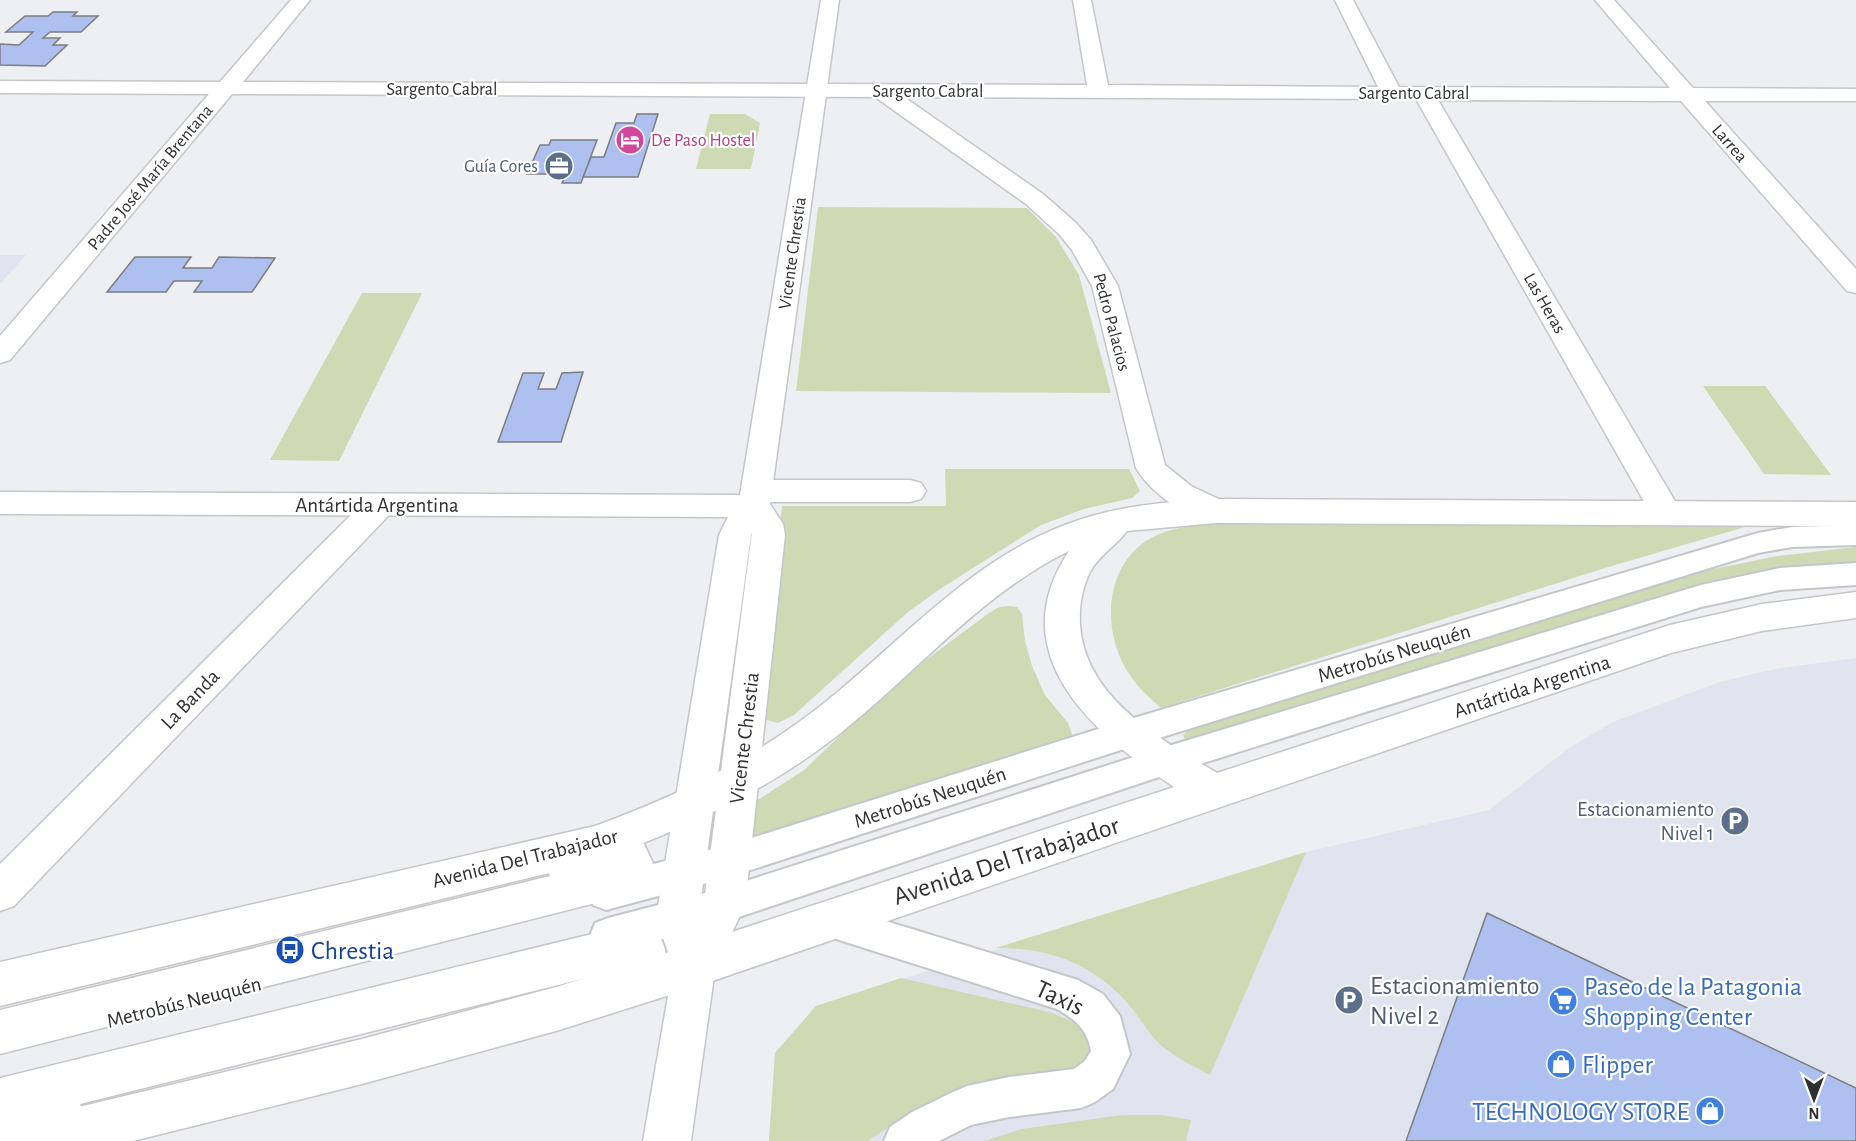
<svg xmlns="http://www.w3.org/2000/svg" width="1856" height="1141" font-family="'Alegreya Sans',sans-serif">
<rect width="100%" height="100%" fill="#edeff3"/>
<path fill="#e0e4ef" d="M0,255H26L0,284Z
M1856,658V1141H769L775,1053L816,1006L1306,852L1489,810L1569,748L1613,722L1720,682L1775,669Z"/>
<path fill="#cddab3" d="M710,114H745L760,123L751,169H696Z
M818,207L1027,208L1056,237L1079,275L1111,393L796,391Z
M362,293H422L339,461L270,460Z
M1703,386H1765L1831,475L1764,474Z
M945,469H1129L1140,491L1132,498L1084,509L1041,525L940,589L908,612L794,715L778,723L763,719L759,704L782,506H946Z
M1762,522L1605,568L1161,708C1150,698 1138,688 1130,675C1101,633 1103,565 1151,538C1178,523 1214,524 1245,524Z
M1856,547V566L1193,741L1185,739L1183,735L1194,726L1694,573L1777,556Z
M1010,606L1017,607L1022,614L1025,641L1032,666L1045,695L1068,723L1073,737L756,837L745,838L739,809L761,798L804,770L895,683L989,613L999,607Z
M1306,852L1210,1075C1194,1066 1176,1058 1162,1046C1147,1033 1138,1014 1124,999C1087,961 1048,948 995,948Z
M901,978L1049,1012L1077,1023L1086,1035L1090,1049L1085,1062L1073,1072L1000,1080L952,1092L912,1111L868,1141H769L775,1053L816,1006Z
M1122,1115H1161L1191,1120L1186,1141H985L1022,1129Z"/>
<path fill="#adc0ef" stroke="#7c7d81" stroke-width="1.5" d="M53,12H77L73,16H98L81,32H50L43,38H60L53,45H67L45,66L0,65V44L19,45L33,32H6L25,16H48Z
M637,114H658L638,177H583L591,157H604L616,123H634Z
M551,140H597L581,183H562L566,174H527L540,145H549Z
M135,257H191L183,268H212L219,257L275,258L252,292H194L202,281H174L166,292H107Z
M583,372L561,442H498L523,373H544L538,389H556L562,373Z
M1487,913L1856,1088V1141H1406Z"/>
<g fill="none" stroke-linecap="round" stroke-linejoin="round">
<g stroke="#c4c6c9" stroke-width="4">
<path id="service" d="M1856,525V545L1792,547L1758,553L1127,748L729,877L606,910L593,905L588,893L593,881L606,876L729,845L1127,720L1758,533L1792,527Z
M1856,563V585L1780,590L1701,607L1165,775L724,922L608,954L595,949L590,936L595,923L608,918L724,888L1165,747L1701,585L1780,568Z
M827,903L1078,980L1103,994L1120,1016L1130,1054L1113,1089L1095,1102L1081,1108L1009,1117L971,1125L939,1141H884L890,1127L912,1112L953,1092L967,1086L1009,1077L1074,1069L1085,1061L1091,1051C1087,1029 1076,1020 1057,1009L814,932L809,920L814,908Z"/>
</g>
<g stroke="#c4c6c9" stroke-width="3">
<path id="pedestrian" d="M621,834L644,844L653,863L642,889L623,896L0,1054V1010L550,876L546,867L552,854Z
M633,924C658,924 672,948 663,970C661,974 659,980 656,982C644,992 621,995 607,1000L592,993L586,978L80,1104L85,1116L78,1132L55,1141H0V1078Z"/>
</g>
<g stroke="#c4c6c9" stroke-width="3">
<path id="minor" d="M291,0H310L243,82L1087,85L1073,0H1091L1108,85L1378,87L1335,0H1353L1399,87L1670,88L1595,0H1614L1693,88L1856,89V101H1705L1856,269V293L1847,291L1681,101L1438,100L1682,513L1677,521L1666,525L1655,521L1416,99L904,97L1043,194L1076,223L1091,240L1118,286L1165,465L1191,486L1227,503L1232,511L1227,519C1196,528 1151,494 1136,468L1092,286L1072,250L1059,234L1026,204L875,97L232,94L10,360L0,363V336L209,94L0,93V81L220,82Z
M757,480H910L921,483L926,491L921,499L910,502H757L746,499L741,491L746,483Z
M380,494L391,497L396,505L391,513L14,906L0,911V864L369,497Z"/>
</g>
<g stroke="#c4c6c9" stroke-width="3">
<path id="secondary" d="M821,0H839L770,504L783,524L785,535L745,905L715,969L691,1141H643L673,967L656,918L719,535L728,517L0,514V492L740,495ZM752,532L704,902L699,913L751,535Z"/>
</g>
<g stroke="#c4c6c9" stroke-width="3">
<path id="primary" d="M1216,499L1856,502V526L1216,523L1127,531C1116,546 1099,555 1090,572C1082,588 1079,607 1080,625C1085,698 1160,739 1217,773L1670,625L1762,604L1856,592V618L1762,631L1671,653L692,988L556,1031L362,1084L133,1141H13L20,1124L37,1117L362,1039L556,987L692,945L1174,787C1093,734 1000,654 1069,551C981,594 918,671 843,731C769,791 683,829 595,862L0,1006V962L595,826C663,801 730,771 789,729C883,665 956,566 1065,525C1113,506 1164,502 1216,499Z"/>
</g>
<use href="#service" fill="#fff" fill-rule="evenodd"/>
<use href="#pedestrian" fill="#fff" fill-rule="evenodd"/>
<use href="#minor" fill="#fff" fill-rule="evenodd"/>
<use href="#secondary" fill="#fff" fill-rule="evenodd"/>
<use href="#primary" fill="#fff" fill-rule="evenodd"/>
</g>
<defs>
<g id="hotel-disc" transform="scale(1.5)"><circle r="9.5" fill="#d1479c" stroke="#fff"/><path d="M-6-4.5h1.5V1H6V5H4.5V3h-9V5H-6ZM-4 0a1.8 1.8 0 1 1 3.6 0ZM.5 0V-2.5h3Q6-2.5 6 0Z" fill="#fff"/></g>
<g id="office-disc" transform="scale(1.5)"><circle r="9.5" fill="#5c6f8a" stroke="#fff"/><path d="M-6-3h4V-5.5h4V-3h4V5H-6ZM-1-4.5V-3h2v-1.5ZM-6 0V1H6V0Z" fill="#fff"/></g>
<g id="parking-disc" transform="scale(1.5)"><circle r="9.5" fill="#5c6f8a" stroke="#fff"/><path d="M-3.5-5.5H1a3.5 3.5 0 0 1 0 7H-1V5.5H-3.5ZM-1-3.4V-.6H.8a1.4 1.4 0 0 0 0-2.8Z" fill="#fff"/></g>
<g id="bus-disc" transform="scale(1.5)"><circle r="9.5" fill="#1a4fb4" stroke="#fff"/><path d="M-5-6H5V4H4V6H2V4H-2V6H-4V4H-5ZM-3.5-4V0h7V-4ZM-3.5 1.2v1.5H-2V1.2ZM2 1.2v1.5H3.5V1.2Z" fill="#fff"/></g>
<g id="supermarket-disc" transform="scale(1.5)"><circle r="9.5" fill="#3f7fe0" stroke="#fff"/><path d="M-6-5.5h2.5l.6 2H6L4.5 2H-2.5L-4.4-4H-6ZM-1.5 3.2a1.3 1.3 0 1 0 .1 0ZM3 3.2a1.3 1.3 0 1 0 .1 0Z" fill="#fff"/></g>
<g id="shop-disc" transform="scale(1.5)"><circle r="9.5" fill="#3f7fe0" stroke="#fff"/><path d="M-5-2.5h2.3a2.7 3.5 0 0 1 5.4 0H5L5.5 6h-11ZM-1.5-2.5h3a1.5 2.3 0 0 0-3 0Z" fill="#fff"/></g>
</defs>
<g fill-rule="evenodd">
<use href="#hotel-disc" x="630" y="140"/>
<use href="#office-disc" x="559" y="166"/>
<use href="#parking-disc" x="1735" y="821"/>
<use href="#bus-disc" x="290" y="950"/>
<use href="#parking-disc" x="1349" y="1000"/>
<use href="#supermarket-disc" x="1563" y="1001"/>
<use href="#shop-disc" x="1561" y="1064"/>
<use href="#shop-disc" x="1710" y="1111"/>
</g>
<g text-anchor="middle" stroke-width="4.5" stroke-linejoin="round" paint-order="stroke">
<g font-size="18" fill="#2f3031" stroke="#fff">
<text x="442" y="95">Sargento Cabral</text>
<text x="928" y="97">Sargento Cabral</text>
<text x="1414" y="99">Sargento Cabral</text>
<text transform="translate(1730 143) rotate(49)" y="6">Larrea</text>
<text transform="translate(150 177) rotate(-50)" y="6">Padre José María Brentana</text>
<text transform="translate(792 253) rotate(-82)" y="6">Vicente Chrestia</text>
<text transform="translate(1545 303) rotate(60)" y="6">Las Heras</text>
<text transform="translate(1112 322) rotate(75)" y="6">Pedro Palacios</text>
</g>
<g font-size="18" fill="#b23c85" stroke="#fff" text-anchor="start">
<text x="651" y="146">De Paso Hostel</text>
</g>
<g font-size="18" fill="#4e5e75" stroke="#fff" text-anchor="end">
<text x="538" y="172">Guía Cores</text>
</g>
<g font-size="21" fill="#2f3031" stroke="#fff">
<text x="377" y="512">Antártida Argentina</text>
<text transform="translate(1394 653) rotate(-17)" y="7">Metrobús Neuquén</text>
<text transform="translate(1532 686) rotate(-18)" y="7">Antártida Argentina</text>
<text transform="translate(190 699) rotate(-46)" y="7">La Banda</text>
<text transform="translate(744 738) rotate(-83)" y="7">Vicente Chrestia</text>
<text transform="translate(930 797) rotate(-18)" y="7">Metrobús Neuquén</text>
<text transform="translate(525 858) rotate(-14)" y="7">Avenida Del Trabajador</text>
<text transform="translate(184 1002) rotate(-14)" y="7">Metrobús Neuquén</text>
</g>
<g font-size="21" fill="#4e5e75" stroke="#fff" text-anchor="end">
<text x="1714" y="816">Estacionamiento<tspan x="1714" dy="24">Nivel 1</tspan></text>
</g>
<g font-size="26" fill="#2f3031" stroke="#fff">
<text transform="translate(1006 860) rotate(-18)" y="9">Avenida Del Trabajador</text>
<text transform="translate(1060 997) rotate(25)" y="9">Taxis</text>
</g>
<g font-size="26" fill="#164399" stroke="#fff" text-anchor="start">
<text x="311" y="959">Chrestia</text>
</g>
<g font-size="26" fill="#4e5e75" stroke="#fff" text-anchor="start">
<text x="1370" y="994">Estacionamiento<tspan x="1370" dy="30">Nivel 2</tspan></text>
</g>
<g font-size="26" fill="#366cbe" stroke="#fff" text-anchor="start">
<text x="1584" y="995">Paseo de la Patagonia<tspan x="1584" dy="30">Shopping Center</tspan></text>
<text x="1582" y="1073">Flipper</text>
<text x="1689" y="1120" text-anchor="end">TECHNOLOGY STORE</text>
</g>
</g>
<g transform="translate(1814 1099) rotate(180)" stroke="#ffffff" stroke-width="4.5" paint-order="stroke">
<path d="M0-4.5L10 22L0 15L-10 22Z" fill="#2f3031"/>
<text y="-9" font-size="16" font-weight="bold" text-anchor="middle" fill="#2f3031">N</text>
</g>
</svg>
